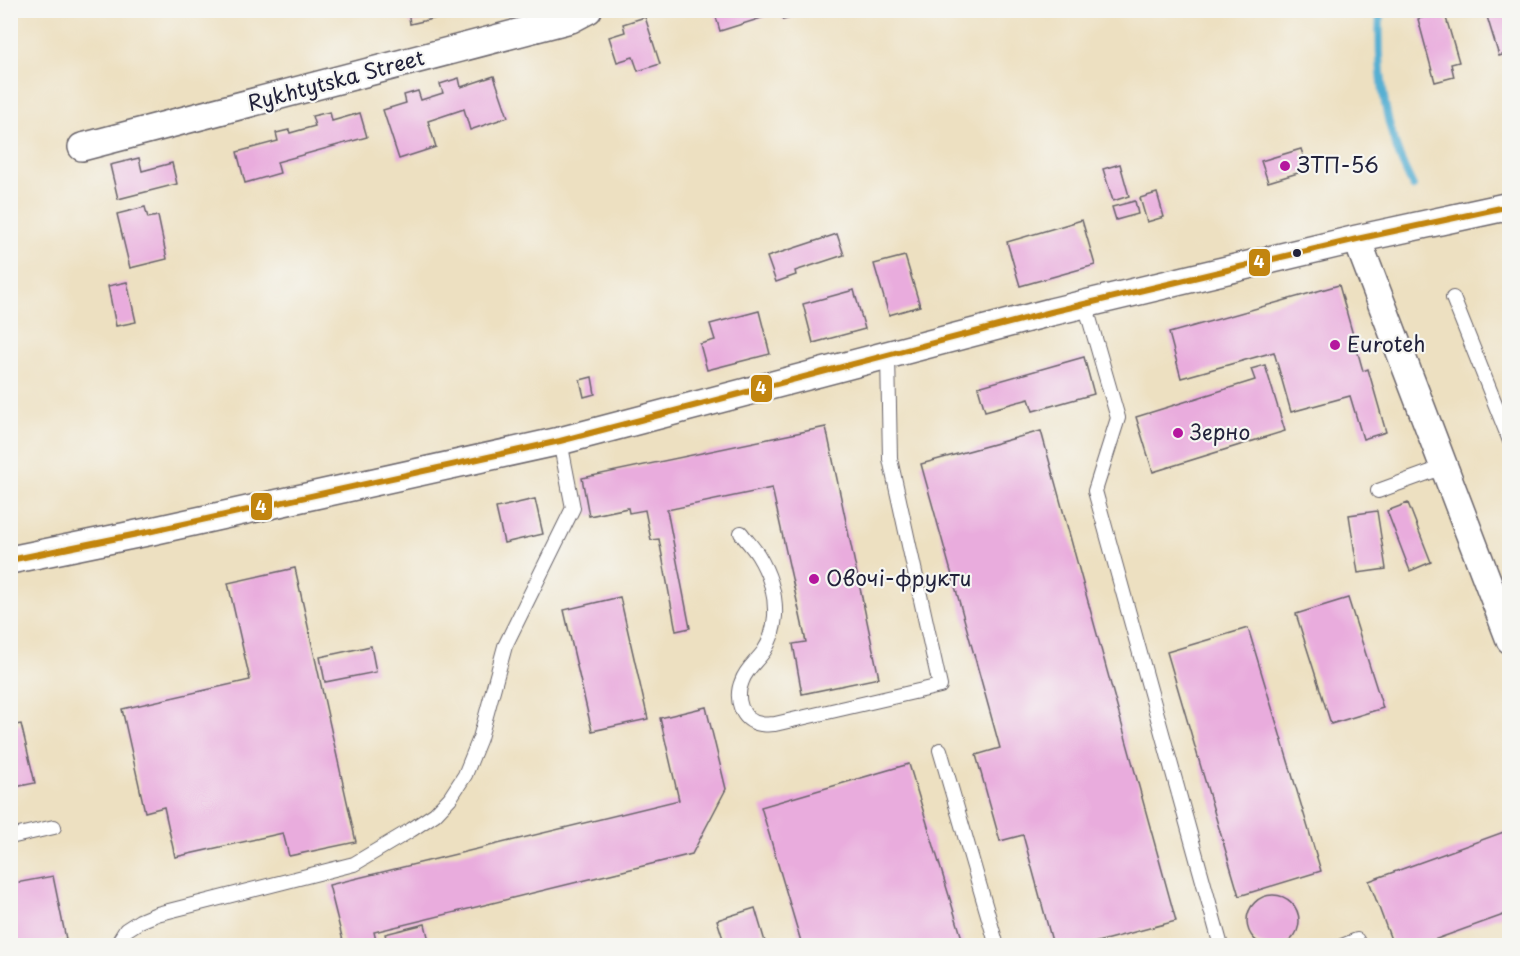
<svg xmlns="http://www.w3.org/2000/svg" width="1520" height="956" font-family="'Playpen Sans',sans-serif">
<rect width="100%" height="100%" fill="#f6f6f2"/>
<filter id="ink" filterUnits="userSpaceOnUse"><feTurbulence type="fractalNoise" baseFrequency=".0167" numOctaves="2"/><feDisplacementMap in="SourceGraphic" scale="12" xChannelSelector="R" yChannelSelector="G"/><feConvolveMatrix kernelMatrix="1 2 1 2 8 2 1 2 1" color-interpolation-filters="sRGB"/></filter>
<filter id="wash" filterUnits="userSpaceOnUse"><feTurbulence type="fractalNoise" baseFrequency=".008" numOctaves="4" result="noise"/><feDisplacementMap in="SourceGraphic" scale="24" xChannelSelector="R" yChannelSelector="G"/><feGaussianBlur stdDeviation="1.35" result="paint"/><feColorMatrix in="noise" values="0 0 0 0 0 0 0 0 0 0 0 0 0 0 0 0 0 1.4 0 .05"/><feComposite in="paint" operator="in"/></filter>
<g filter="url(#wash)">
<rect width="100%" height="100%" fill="#ede0c1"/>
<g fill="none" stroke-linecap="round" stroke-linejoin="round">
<path stroke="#54afd2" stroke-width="8" d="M1380,10C1378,57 1381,108 1398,152C1402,164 1408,175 1413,186"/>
</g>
<g id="blocks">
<path fill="#e9acdd" d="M408,10H459V13L410,24Z
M714,10H773L774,14L720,31Z
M780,10H792L794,17L783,20Z
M1485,10H1509V53L1499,56Z
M1444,11L1459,62L1451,64L1454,77L1435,82L1418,19Z
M645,17L660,64L638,71L633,57L617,62L609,37L625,32L623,24Z
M494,76L508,117L470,130L464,109L428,121L436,147L399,159L383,110L406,103L404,95L418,91L421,100L443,93L440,84L459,78L461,87Z
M330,112L332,121L360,113L367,137L277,162L280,173L245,183L237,152L278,141L276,133L289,130L290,133L315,126L312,116Z
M1301,149L1308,170L1268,182L1261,161Z
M139,158L142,171L172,163L177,184L118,199L110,165Z
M1120,164L1129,196L1113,201L1103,169Z
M1157,193L1164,217L1147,222L1140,198Z
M1135,201L1138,214L1116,220L1112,207Z
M145,207L148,218L158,216L167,259L130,268L117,214Z
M1082,220L1095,265L1020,286L1007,242Z
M837,234L844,255L795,271L796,275L776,282L767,257Z
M905,256L920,306L889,315L874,264Z
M127,282L136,322L116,326L108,286Z
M1339,285L1363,371L1368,369L1386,432L1363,439L1350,396L1291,412L1274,352L1181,378L1169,333Z
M854,290L865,329L813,343L803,304Z
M759,311L770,354L707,370L700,344L715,340L710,324Z
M1084,357L1094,394L1033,411L1029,399L985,411L978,387Z
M1265,365L1285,431L1153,472L1136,417L1255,380L1251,369Z
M592,377L595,394L584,397L580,380Z
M826,427L879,678L802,694L793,644L806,642L772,488L667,510L690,628L676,631L659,539L651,540L645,510L629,513L628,508L589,516L582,478Z
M1041,431L1176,921L1086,945H1053L1023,835L1000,841L976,755L1000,748L921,464Z
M535,499L543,534L504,543L496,508Z
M1408,503L1431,562L1410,571L1387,511Z
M1377,511L1386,569L1358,573L1349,515Z
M295,568L356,842L289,856L283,833L175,857L164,807L145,812L122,709L250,680L228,583Z
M620,597L648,719L592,731L564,610Z
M1348,598L1383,708L1331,724L1296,614Z
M1248,628L1321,871L1239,896L1167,652Z
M371,646L376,672L325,682L320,657Z
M706,707L726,789L692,854L374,932L377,945H344L329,885L679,800L660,718Z
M21,724L35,783L10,788V726Z
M909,764L964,945H802L761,807Z
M1509,830V913L1420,945H1393L1369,881Z
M53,876L66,939L35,945H10V884Z
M1247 921a26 26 0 1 1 52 0a26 26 0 1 1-52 0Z
M755,908L766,945H725L717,920Z
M425,924L430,945H388L385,934Z"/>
</g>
</g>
<g filter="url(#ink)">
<use href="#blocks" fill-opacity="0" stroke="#69646a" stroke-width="1.5"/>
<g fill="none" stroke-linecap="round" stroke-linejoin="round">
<g stroke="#69646a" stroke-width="16">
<path id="service" d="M1453,298L1510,441
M1085,304L1118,418L1095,491L1221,946
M1378,491L1444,467
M741,533C746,540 753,547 758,555C769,573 776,595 775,616C774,628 770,642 764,651C757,661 746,669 742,681C735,697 740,721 761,724C765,725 770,724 775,724L940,686L890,459L888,355
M940,750L997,946
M10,837L54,827
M116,946L126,930L140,921L157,914L354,864L411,830L435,814L450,798L465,775L480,738L505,646L573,508L560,441
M1342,946L1357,940"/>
</g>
<g stroke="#69646a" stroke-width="30">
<path id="minor" d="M82,147L571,19L588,10
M1357,239L1510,640
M10,560L152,531L560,441L1051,312L1357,239L1510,206"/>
</g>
<use href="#service" stroke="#fff" stroke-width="14"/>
<use href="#minor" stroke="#fff" stroke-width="27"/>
<g stroke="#f6f6f2" stroke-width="10">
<path id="bus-1" d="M10,560L152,531L560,441L1051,312L1357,239L1510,206"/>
</g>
<use href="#bus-1" stroke="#c2850f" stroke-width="6"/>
</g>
</g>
<g fill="#b5179e" stroke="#f6f6f2" stroke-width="2">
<circle cx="1285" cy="166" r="6"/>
<circle cx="1335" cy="345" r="6"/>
<circle cx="1178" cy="433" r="6"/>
<circle cx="814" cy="579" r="6"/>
</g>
<circle fill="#22223b" stroke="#f6f6f2" stroke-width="2" cx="1297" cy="253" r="5"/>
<g text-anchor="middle" stroke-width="4.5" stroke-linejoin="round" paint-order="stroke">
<g font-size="21" fill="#22223b" stroke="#f6f6f2">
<text transform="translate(336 81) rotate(-15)" y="7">Rykhtytska Street</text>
</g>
<g font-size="21" fill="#22223b" stroke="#f6f6f2" text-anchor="start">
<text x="1297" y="173">ЗТП-56</text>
<text x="1347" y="352">Euroteh</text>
<text x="1190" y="440">Зерно</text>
<text x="826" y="586">Овочі-фрукти</text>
</g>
</g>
<g stroke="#f6f6f2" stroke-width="2">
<rect x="1248" y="248" width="23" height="29" rx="6" fill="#c2850f"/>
<rect x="750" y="374" width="23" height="29" rx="6" fill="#c2850f"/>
<rect x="250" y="492" width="23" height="29" rx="6" fill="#c2850f"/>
</g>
<g font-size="16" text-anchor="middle" font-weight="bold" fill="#fff">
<text x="1259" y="268">4</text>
<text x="761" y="394">4</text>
<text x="261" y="513">4</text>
</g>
<rect width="1520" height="956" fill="none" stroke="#f6f6f2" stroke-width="36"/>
</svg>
